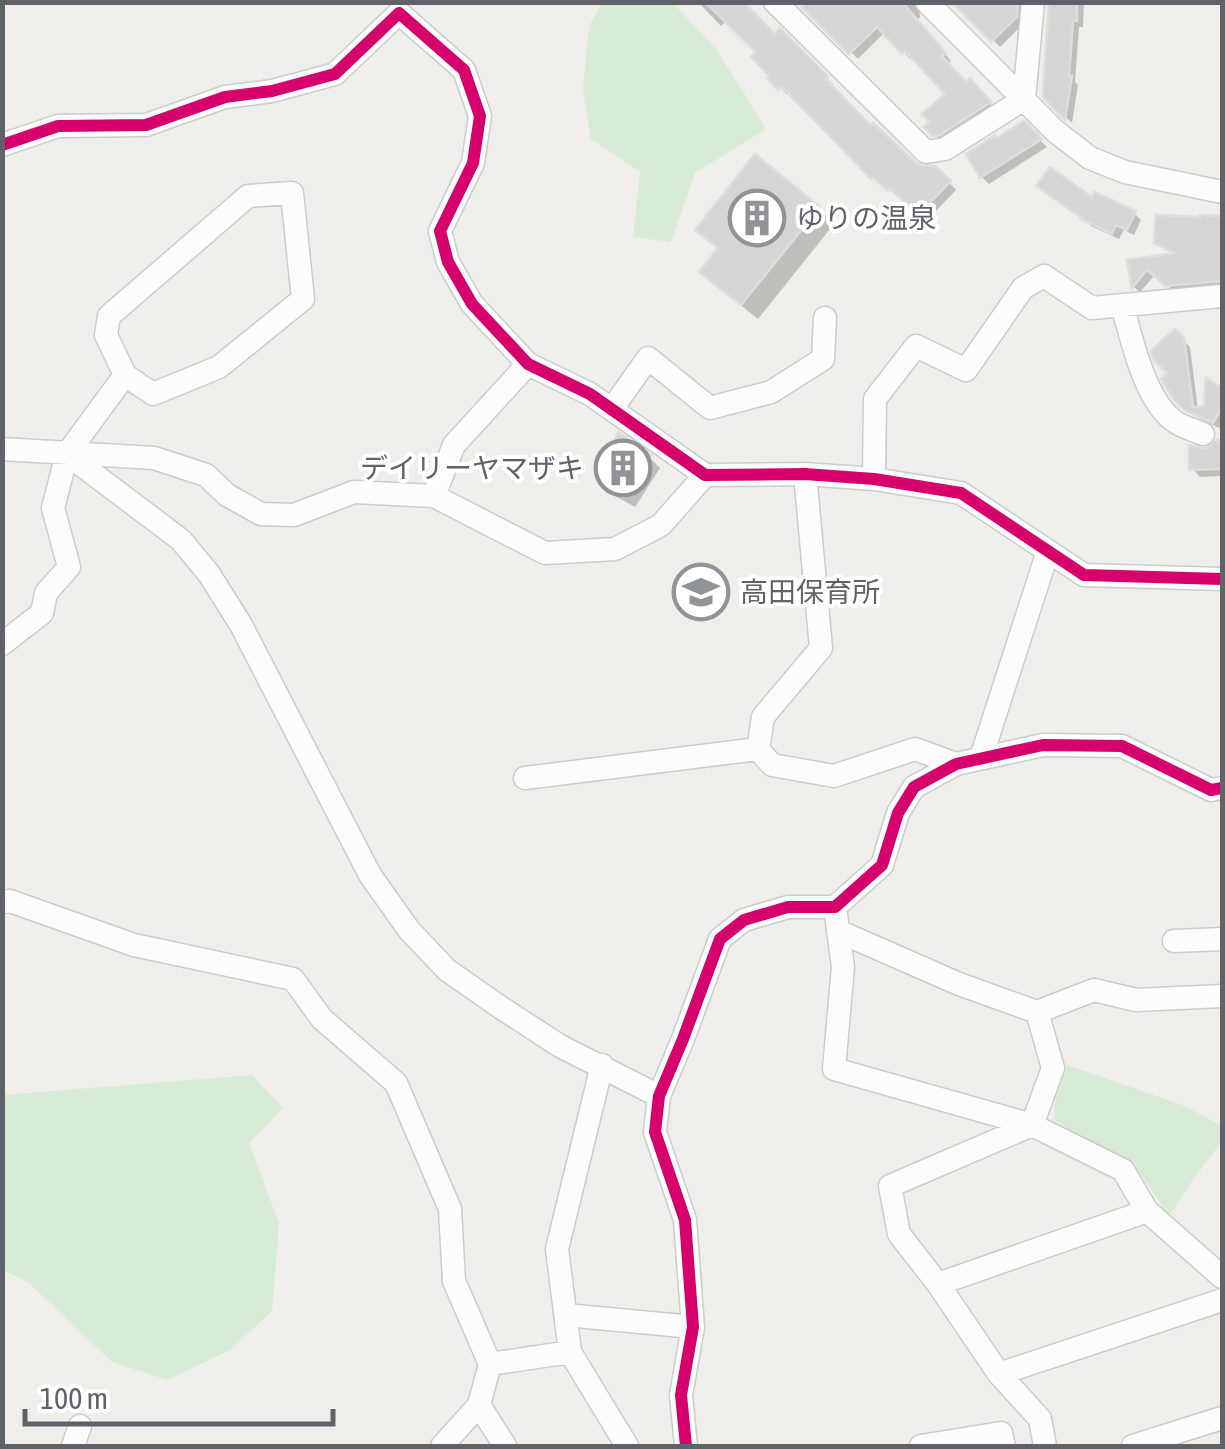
<svg xmlns="http://www.w3.org/2000/svg" width="1225" height="1449" font-family="'Asap Condensed','Noto Sans JP',sans-serif">
<rect width="100%" height="100%" fill="#efeeea"/>
<path fill="#d8ebd6" d="M602,3H673L716,49L766,129L695,173L671,242L633,237L640,172L591,139L583,90L589,26Z
M1067,1065L1185,1106L1222,1126V1141L1192,1181L1169,1216L1134,1164L1054,1120L1055,1102Z
M252,1075L283,1108L249,1143L279,1223L272,1311L230,1350L168,1380L112,1362L29,1283L3,1270V1095Z"/>
<path fill="#0003" d="M698,2H746L743,5L775,37L780,32L833,84L830,86L871,130L915,165L935,168L956,190L927,220L899,193L897,196L881,182L880,184L797,98L790,92L787,95L771,78L759,52L727,20L721,26Z
M800,2H921L919,5L920,17L917,21L951,61L947,65L966,85L970,82L996,110L941,142L928,127L949,94L913,56L910,59L885,32L858,59Z
M951,2H1026L1023,24L1000,47L975,22L973,23Z
M1059,2H1084L1083,27H1079L1075,82L1078,85L1072,123L1045,96Z
M1024,125L1047,147L989,184L982,177L969,154Z
M1093,201L1134,213L1141,220L1134,235L1124,230L1119,239L1091,226L1084,219Z
M819,208L834,224L758,319L718,287L702,272L720,250L698,230Z
M1158,217L1222,219V287L1174,291L1155,275L1140,292L1134,287L1130,263L1177,255L1164,249L1157,242Z
M1175,332L1190,347L1198,410L1207,409L1208,382L1222,390L1221,429L1193,415L1177,400L1170,373Z
M1218,443H1222V476L1200,477L1192,468L1204,452Z
M649,457L660,468L635,507L613,495L602,483Z"/>
<path fill="#d6d5d3" stroke="#deddd9" stroke-width="2.5" d="M705,2H744L775,34L780,28L828,76L825,78L871,126L873,123L916,163L922,166H935L951,181L918,215L891,188L888,191L873,177L871,179L788,93L781,87L778,90L767,78L769,76L751,57L756,52Z
M807,2H902L946,53L942,56L966,82L970,78L991,102L940,135L932,136L924,127L929,122L922,114L945,94L905,51L902,54L877,27L849,54L802,7Z
M952,2H1018L1017,17L991,42Z
M1049,2H1077V21H1073L1069,76H1072L1065,120L1043,97Z
M1024,121L1042,139L980,178L966,154L995,135L997,138Z
M755,154L820,207L741,305L699,272L718,248L695,230Z
M1050,167L1092,197L1094,192L1136,211L1127,230L1116,225L1112,234L1081,219L1082,218L1036,186Z
M1156,215L1200,217V215L1222,216V281L1166,286L1147,270L1132,288L1127,260L1175,253L1154,243Z
M1175,329L1184,337L1193,407H1204L1206,378L1222,388V408L1213,423L1183,409L1175,401L1161,379L1167,373L1153,359L1151,351Z
M618,432L651,455L623,497L599,484Z
M1216,440H1222V469L1189,470V445L1206,449Z"/>
<g fill="none" stroke-linecap="round" stroke-linejoin="round">
<g stroke="#cbcccc" stroke-width="25">
<path id="street" d="M775,2L926,152L945,149L1024,99
M927,2L1055,131L1090,158L1125,172L1222,192
M1024,99L1033,2
M2,145L58,126L146,125L225,97L272,91L335,74L399,13L464,70L480,116L473,163L440,231L448,262L472,304L528,364L590,394L705,475L805,474L874,479L961,493L1084,575L1222,579
M1122,305C1132,339 1144,399 1174,421C1182,427 1194,430 1203,434
M612,409L648,358L710,408L771,392L823,359L825,318
M2,449L154,458L206,475L227,495L261,514L294,515L354,492L434,496L545,553L615,549L661,525L705,475
M67,454L181,540L209,574L241,625L370,875L409,930L447,970L500,1007L560,1046L659,1096
M874,479L875,399L916,346L966,370L1023,288L1044,276L1092,308L1222,296
M434,496L454,445L528,364
M2,644L42,613L46,593L69,567L53,508L67,454L125,375L153,394L219,367L303,299L292,193L248,196L109,316L106,335L125,375
M758,749L763,717L821,648L805,474
M758,749L772,765L834,776L915,749L956,764
M981,758L1048,551
M525,778L758,749
M2,902L10,901L134,945L293,979L322,1019L396,1083L450,1209L454,1281L490,1364
M835,907L843,967L834,1069L1032,1125L1123,1170L1147,1211L1222,1277
M838,931L959,984L1037,1012
M1174,941L1222,939
M602,1065L557,1249L570,1352L627,1446
M938,1284L1147,1211
M566,1315L693,1327
M999,1374L1222,1300
M479,1405L505,1446
M73,1446L80,1426
M442,1446L479,1405L490,1364L570,1352
M686,1446L681,1395L693,1327L685,1220L655,1132L659,1096L683,1039L720,939L744,920L788,907H835L882,865L898,813L914,787L956,764L1043,745L1122,746L1211,790L1222,788
M921,1446L1001,1433L1004,1446
M1045,1446L1040,1419L999,1374L938,1284L899,1234L890,1186L1032,1125L1053,1068L1037,1012L1094,990L1136,1000L1222,996
M1133,1446L1222,1418"/>
</g>
<use href="#street" stroke="#fdfcfc" stroke-width="22"/>
<g stroke="#fff" stroke-width="19">
<path id="cycleway" d="M2,145L58,126L146,125L225,97L272,91L335,74L399,13L464,70L480,116L473,163L440,231L448,262L472,304L528,364L590,394L705,475L805,474L874,479L961,493L1084,575L1222,579
M686,1446L681,1395L693,1327L685,1220L655,1132L659,1096L683,1039L720,939L744,920L788,907H835L882,865L898,813L914,787L956,764L1043,745L1122,746L1211,790L1222,788"/>
</g>
<use href="#cycleway" stroke="#d6006c" stroke-width="12"/>
</g>
<defs>
<g id="building-ring" transform="scale(2.875)"><circle r="9.5" fill="#fff" stroke="#919496" stroke-width="1.5"/><path d="M-4-6H4V6H1V3H-1V6H-4ZM-2.5-4.3h1.7v1.8h-1.7ZM.8-4.3h1.7v1.8H.8ZM-2.5-1h1.7V.8h-1.7ZM.8-1h1.7V.8H.8Z" fill="#919496"/></g>
<g id="school-ring" transform="scale(2.875)"><circle r="9.5" fill="#fff" stroke="#919496" stroke-width="1.5"/><path d="M0-5L7-2L0 1L-7-2ZM-4 1L0 2.5L4 1V4Q0 6-4 4Z" fill="#919496"/></g>
</defs>
<g fill-rule="evenodd">
<use href="#building-ring" x="757" y="218"/>
<use href="#building-ring" x="623" y="468"/>
<use href="#school-ring" x="701" y="592"/>
</g>
<g text-anchor="middle" stroke-width="8" stroke-linejoin="round" paint-order="stroke">
<g font-size="28" fill="#5f6368" stroke="#fff" text-anchor="start">
<text x="796" y="228">ゆりの温泉</text>
<text x="584" y="478" text-anchor="end">デイリーヤマザキ</text>
<text x="740" y="602">高田保育所</text>
</g>
</g>
<rect width="1225" height="1449" fill="none" stroke="#5f6368" stroke-width="10"/>
<path d="M25 1409v15h308v-15" fill="none" stroke="#5f6368" stroke-width="5"/>
<text x="40" y="1409" font-size="30" fill="#5f6368" stroke="#ffffff" stroke-width="8" paint-order="stroke">100 m</text>
</svg>
